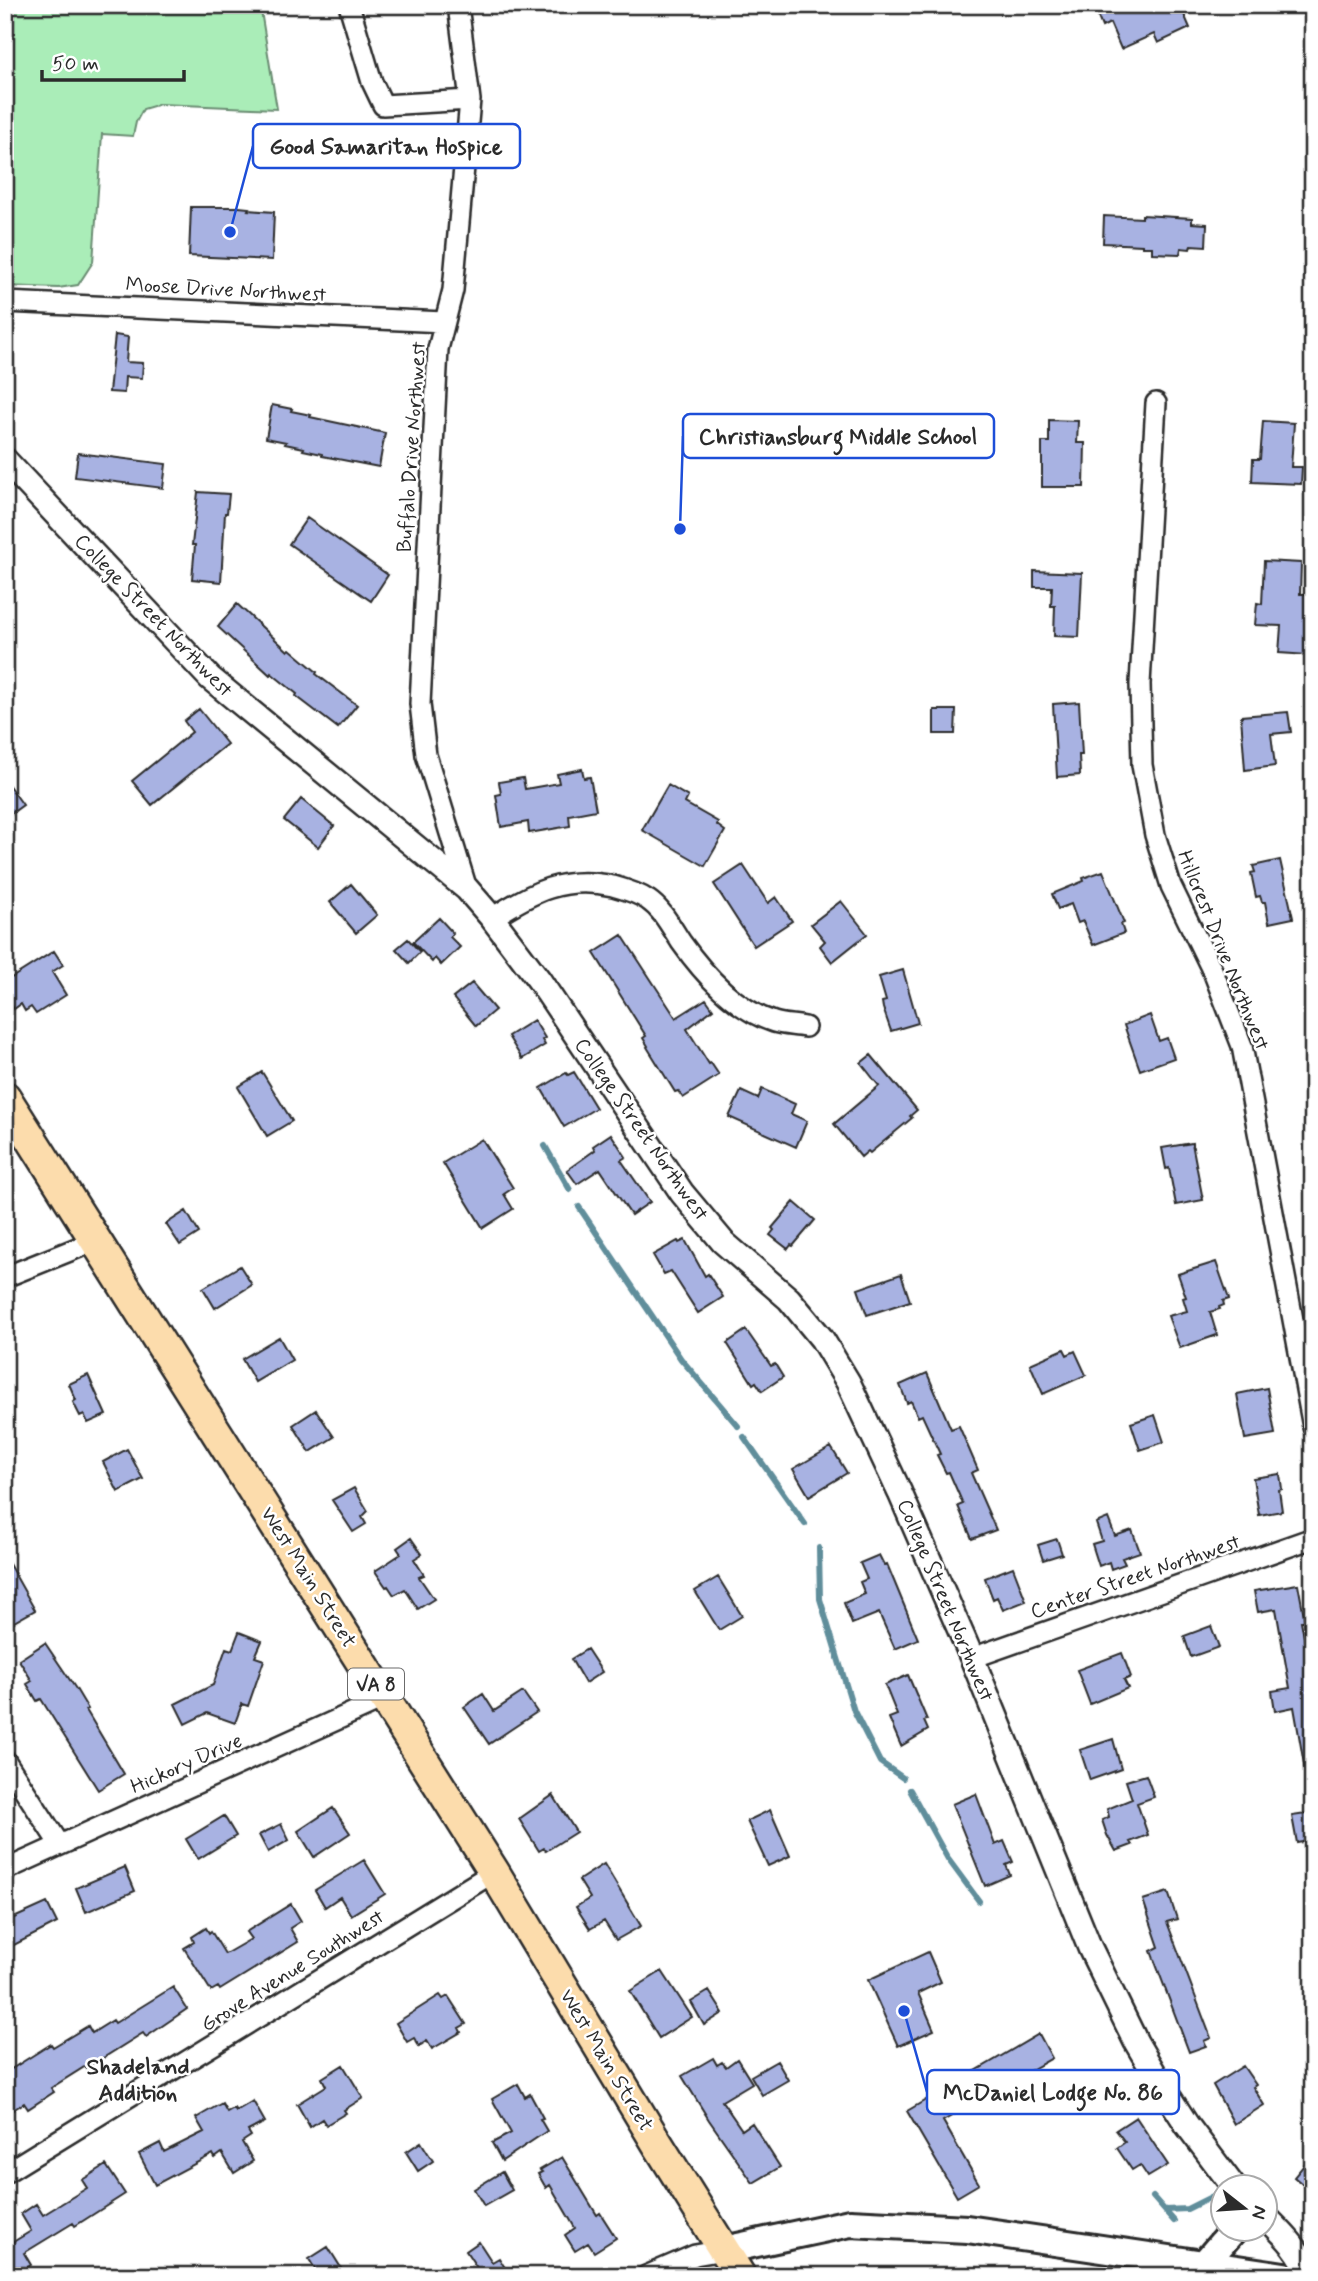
<svg xmlns="http://www.w3.org/2000/svg" width="1318" height="2281" font-family="Mynerve,sans-serif">
<rect width="100%" height="100%" fill="#fff"/>
<filter id="ink" filterUnits="userSpaceOnUse"><feTurbulence type="fractalNoise" baseFrequency=".0143" numOctaves="2"/><feDisplacementMap in="SourceGraphic" scale="14" xChannelSelector="R" yChannelSelector="G"/><feConvolveMatrix kernelMatrix="1 2 1 2 8 2 1 2 1" color-interpolation-filters="sRGB"/></filter>
<g filter="url(#ink)">
<path fill="#aaedb8" stroke="#6a8c72" stroke-width="2" d="M5,5H260L277,109L160,104L143,109L136,122L133,136L102,134L93,262L78,285L58,288L5,286Z"/>
<g fill="none" stroke-linecap="round" stroke-linejoin="round">
<path stroke="#618e9b" stroke-width="6" d="M545,1146L570,1190
M579,1207L681,1359L738,1426
M744,1437L805,1524
M819,1548L820,1599L854,1711L880,1762L903,1778
M910,1790L948,1859L979,1901
M1153,2197L1174,2221
M1165,2210L1187,2209L1213,2196"/>
</g>
<path fill="#a8b2e2" stroke="#2b2b2b" stroke-width="2" d="M1093,5H1180L1190,28L1158,43L1154,34L1121,49L1110,23L1102,27Z
M191,207H239L249,208L248,210L274,212L272,260L189,256Z
M1142,215L1192,218V223L1207,224L1206,246L1191,245L1190,249L1181,248L1180,254L1152,253V247H1142V245L1103,243L1104,216L1142,218Z
M115,335L128,337L126,362L143,363L142,378L125,377L124,393L109,392Z
M272,405L292,409L291,411L311,415L310,417L385,433L379,467L322,456V454L303,450L304,448L285,444L286,442L266,438Z
M1049,420L1078,421L1077,443H1085L1084,487H1042V442H1049Z
M1263,421L1294,423L1291,467H1302L1301,484L1252,482L1253,459H1260Z
M78,453L166,464L163,488L75,477Z
M198,492L229,494L227,513H225L221,582L192,579L195,545H192Z
M307,518L388,575L371,601L289,544Z
M1264,561L1301,563L1300,594H1313L1308,655L1279,653L1281,626L1255,625L1257,603L1262,604Z
M1034,571L1082,573L1079,637L1054,636L1055,606H1051L1052,587H1034Z
M237,604L288,651L290,649L317,672L316,674L357,705L338,728L296,696L297,694L271,673L270,675L218,627Z
M1079,702L1082,755H1079L1080,775L1057,777L1053,704Z
M199,709L227,744L152,805L132,781L192,732L184,721Z
M934,710H956L955,734H934Z
M1288,712L1291,732L1271,734L1275,766L1245,770L1241,716Z
M582,769L584,778L590,777L596,810L569,815L570,826L529,833L528,822L501,827L496,795L501,794L499,782L523,778L525,789L559,783L557,774Z
M5,780L23,805L5,818Z
M668,785L688,797L685,803L718,822L717,825L725,831L705,866L642,830Z
M301,799L334,826L318,847L284,820Z
M1280,860L1293,918L1269,923L1265,902H1262L1260,896L1256,897L1251,873L1255,872L1253,866Z
M743,865L768,903L776,897L792,921L754,946L714,884Z
M1103,871L1124,923L1121,924L1124,933L1093,945L1083,921L1078,923L1071,904L1058,909L1052,894L1084,881L1083,878Z
M351,884L377,915L356,933L330,902Z
M841,901L867,934L832,962L820,946L825,941L811,924Z
M439,918L453,933L450,937L460,947L441,965L435,958L432,962L413,942Z
M622,935L676,1018L706,999L713,1009L687,1029L709,1064L711,1063L719,1075L683,1098L678,1091L675,1092L647,1047L648,1046L643,1038L646,1036L594,953Z
M408,939L420,952L409,963L396,949Z
M54,951L63,965L52,972L66,995L36,1014L31,1007L25,1011L21,1004L14,1009L5,995V982Z
M903,970L918,1023L891,1031L883,1008L882,1002L886,1001L879,977Z
M472,983L495,1010L476,1026L453,998Z
M1150,1015L1159,1041L1167,1038L1174,1058L1140,1070L1124,1025Z
M534,1020L545,1038L542,1040L545,1045L522,1059L508,1036Z
M871,1055L917,1110L910,1116L912,1118L870,1153L868,1151L861,1157L834,1124L879,1086L861,1063Z
M262,1072L292,1121L267,1136L238,1087Z
M574,1072L596,1108L564,1127L541,1088L566,1073L568,1075Z
M762,1089L795,1104L791,1114L807,1121L796,1147L729,1117L741,1091L758,1099Z
M611,1134L626,1157L621,1160L650,1202L631,1215L600,1169L577,1184L567,1170L595,1150L593,1146Z
M482,1139L513,1188L504,1194L513,1209L483,1228L443,1163Z
M1192,1143L1203,1200L1176,1205L1169,1168L1166,1169L1162,1148Z
M794,1202L815,1220L793,1246L791,1245L788,1249L770,1235L774,1230L772,1228Z
M186,1211L199,1233L180,1245L166,1224Z
M685,1240L705,1276L708,1274L723,1297L698,1313L671,1271L664,1274L653,1255L678,1241L679,1243Z
M1216,1262L1229,1299L1223,1301L1224,1305L1219,1307L1220,1309L1210,1312L1217,1335L1180,1348L1168,1316L1187,1311L1183,1298L1186,1297L1178,1274Z
M240,1266L252,1285L215,1308L203,1288Z
M901,1274L910,1301L867,1315L858,1289Z
M746,1330L771,1366L775,1364L783,1377L762,1391L756,1382L753,1384L727,1343Z
M279,1337L292,1360L255,1382L242,1359Z
M1064,1349L1067,1355L1075,1351L1086,1375L1043,1394L1030,1364Z
M927,1373L951,1429L959,1426L978,1470L971,1473L996,1530L972,1539L958,1506L963,1504L949,1472L946,1473L937,1455L940,1454L922,1415L918,1417L911,1401L907,1403L900,1385Z
M88,1375L106,1415L88,1423L84,1414L80,1416L73,1402L76,1400L69,1384Z
M1267,1388L1275,1434L1245,1439L1237,1394Z
M316,1410L334,1437L310,1452L293,1425Z
M1155,1415L1164,1442L1140,1450L1131,1423Z
M831,1447L847,1473L809,1496L793,1469Z
M127,1449L143,1479L118,1492L103,1462Z
M1280,1474L1282,1489L1279,1490L1282,1511L1259,1515L1253,1478Z
M354,1488L368,1511L362,1517L366,1524L353,1532L332,1500Z
M1108,1518L1115,1536L1132,1530L1140,1552L1122,1558L1125,1564L1111,1569L1109,1562L1099,1566L1092,1544L1102,1541L1096,1523Z
M411,1538L422,1554L414,1559L424,1575L419,1577L434,1599L418,1609L405,1589L394,1595L388,1586L386,1587L375,1571L401,1554L397,1548Z
M1057,1539L1062,1554L1043,1560L1038,1545Z
M879,1555L884,1565L887,1564L918,1639L895,1649L879,1613L852,1624L844,1603L865,1594L860,1582L867,1579L860,1563Z
M5,1557L35,1610L5,1627Z
M1013,1567L1026,1601L1003,1610L997,1597L993,1599L985,1578Z
M718,1577L742,1616L719,1630L695,1591Z
M1298,1584L1305,1621H1301L1307,1653L1309,1663L1313,1662V1769L1305,1770L1294,1707L1275,1711L1272,1691L1290,1688L1276,1609L1258,1612L1254,1591Z
M1211,1626L1219,1647L1191,1657L1184,1636Z
M239,1632L262,1641L255,1657L264,1660L248,1706L242,1704L235,1723L207,1713L185,1724L175,1704L213,1685L226,1648L232,1650Z
M45,1643L76,1689L88,1709L86,1710L124,1774L98,1790L41,1699L37,1701L27,1684L32,1681L19,1660Z
M587,1649L602,1672L585,1683L571,1659Z
M1122,1653L1131,1677L1124,1680L1128,1688L1090,1704L1077,1670Z
M908,1675L927,1720L924,1721L928,1730L901,1746L889,1718L897,1715L885,1685Z
M523,1692L537,1712L489,1744L464,1707L483,1694L494,1711Z
M1113,1739L1121,1769L1090,1780L1080,1750Z
M1146,1775L1154,1797L1137,1803L1148,1835L1130,1842L1132,1845L1116,1851L1107,1835L1102,1820L1109,1817L1107,1809L1132,1799L1126,1781Z
M976,1794L995,1845L1004,1841L1013,1862L1006,1865L1010,1875L985,1886L952,1804Z
M553,1795L576,1832L546,1851L544,1848L539,1851L519,1819Z
M333,1808L350,1833L314,1857L298,1831Z
M770,1810L790,1856L768,1866L747,1821Z
M1313,1813V1840L1297,1843L1292,1816Z
M224,1816L236,1836L198,1859L186,1839Z
M281,1824L289,1840L268,1852L259,1835Z
M364,1860L385,1894L351,1915L340,1897L325,1907L315,1890Z
M604,1864L641,1926L616,1940L604,1921L590,1929L576,1907L590,1898L579,1880Z
M125,1867L135,1891L86,1912L76,1888Z
M1168,1892L1177,1919L1167,1922L1211,2038L1204,2041L1206,2046L1189,2052L1151,1951L1159,1947L1143,1900Z
M47,1903L57,1923L10,1947L5,1938V1922Z
M291,1904L301,1921L290,1928L298,1942L220,1990L218,1987L211,1991L184,1948L194,1942L192,1937L206,1928L209,1933L211,1931L225,1954L251,1939L246,1932Z
M928,1952L941,1982L918,1993L934,2030L898,2046L868,1980Z
M662,1971L692,2017L659,2038L630,1991Z
M173,1987L187,2009L146,2037L143,2033L87,2068L86,2066L51,2088L54,2092L28,2109L24,2103L5,2115V2073L51,2044L53,2047L88,2026L92,2033L113,2020L115,2023Z
M709,1991L723,2013L704,2025L691,2002Z
M440,1995L443,1999L448,1996L466,2024L459,2028L461,2032L432,2049L427,2041L419,2046L414,2038L407,2042L396,2023Z
M1039,2034L1052,2058L943,2121L979,2184L957,2197L907,2111Z
M713,2058L717,2065L722,2062L726,2067L737,2059L752,2083L722,2101L742,2130L752,2123L780,2167L753,2183L709,2120L682,2076Z
M777,2061L788,2080L762,2095L751,2076Z
M343,2065L363,2098L344,2110L346,2113L326,2125L322,2119L310,2127L297,2104L326,2086L322,2078Z
M1243,2066L1256,2085L1253,2087L1264,2105L1234,2124L1213,2085Z
M518,2084L525,2097L530,2094L543,2118L540,2119L547,2131L502,2161L492,2143L511,2133L492,2099Z
M253,2101L265,2122L248,2131L251,2136L242,2142L253,2161L234,2173L222,2153L215,2158L213,2154L155,2185L139,2154L160,2143L164,2152L204,2132L196,2118L222,2103L227,2112L234,2108L236,2111Z
M1136,2117L1168,2165L1148,2177L1140,2165L1132,2170L1117,2148L1125,2142L1116,2130Z
M421,2142L433,2161L418,2171L406,2152Z
M1313,2154V2193L1294,2177Z
M562,2157L597,2215L600,2213L616,2238L594,2252L588,2243L575,2251L565,2235L575,2228L550,2185L546,2188L538,2174L542,2172L540,2170Z
M106,2165L125,2194L75,2226L73,2223L24,2253L31,2265L14,2276H5V2247L31,2231L21,2214L36,2204L43,2215L87,2188L82,2180Z
M502,2172L512,2190L484,2206L474,2189Z
M479,2242L492,2262L499,2258L510,2276H471L479,2271L466,2251Z
M328,2247L343,2271L334,2276H319L309,2259Z"/>
<g fill="none" stroke-linecap="round" stroke-linejoin="round">
<g stroke="#2b2b2b" stroke-width="24">
<path id="minor" d="M349,5L372,82L383,105L470,100
M458,5L470,100L453,290L438,349L420,704L426,755L467,889
M5,302L444,322
M1156,403L1140,684L1142,765L1155,835L1171,886L1214,974L1242,1046L1313,1427
M492,918C532,892 564,875 613,886C624,889 638,893 648,900C663,910 671,927 681,942C703,973 736,1010 774,1022C784,1025 795,1025 805,1027
M5,1277L97,1240
M972,1658L1313,1538
M5,1760L60,1845
M5,1870L385,1698
M5,2173L494,1872
M646,2276L695,2255L724,2250"/>
</g>
<g stroke="#2b2b2b" stroke-width="28">
<path id="tertiary" d="M5,460L210,678L467,889L492,918L539,980L682,1193L723,1242L789,1299L822,1339L848,1382L900,1493L972,1658L1090,1948L1136,2042L1160,2083L1187,2125L1233,2186
M1266,2217C1284,2235 1301,2251 1310,2276"/>
</g>
<g stroke="#2b2b2b" stroke-width="32">
<path id="secondary" d="M724,2250L850,2223L967,2229L1284,2276
M1204,2264L1235,2228"/>
</g>
<g stroke="#2b2b2b" stroke-width="35">
<path id="primary" d="M5,1097L494,1872L657,2143L740,2276"/>
</g>
<use href="#minor" stroke="#fff" stroke-width="19"/>
<use href="#tertiary" stroke="#fff" stroke-width="23"/>
<use href="#secondary" stroke="#fff" stroke-width="26"/>
<use href="#primary" stroke="#fcdcac" stroke-width="30"/>
</g>
</g>
<g text-anchor="middle" stroke-width="5" stroke-linejoin="round" paint-order="stroke">
<rect fill="#fff" stroke="#6b6b6b" stroke-width="2" x="348" y="1668.5" width="56" height="31" rx="5"/>
<g font-size="19" font-weight="bold" fill="#2b2b2b">
<text x="376" y="1691">VA 8</text>
</g>
<g font-size="21" fill="#2b2b2b" stroke="#fff">
<text transform="translate(226 289) rotate(3)" y="7">Moose Drive Northwest</text>
<text transform="translate(411 447) rotate(-86)" y="7">Buffalo Drive Northwest</text>
<text transform="translate(154 615) rotate(46)" y="7">College Street Northwest</text>
<text transform="translate(1224 950) rotate(68)" y="7">Hillcrest Drive Northwest</text>
<text transform="translate(642 1129) rotate(55)" y="7">College Street Northwest</text>
<text transform="translate(1135 1576) rotate(-19)" y="7">Center Street Northwest</text>
<text transform="translate(309 1577) rotate(58)" y="7">West Main Street</text>
<text transform="translate(946 1600) rotate(67)" y="7">College Street Northwest</text>
<text transform="translate(186 1763) rotate(-24)" y="7">Hickory Drive</text>
<text transform="translate(292 1970) rotate(-32)" y="7">Grove Avenue Southwest</text>
<text transform="translate(607 2060) rotate(59)" y="7">West Main Street</text>
</g>
<g font-size="23" font-weight="bold" fill="#2b2b2b" stroke="#fff">
<text x="138" y="2074">Shadeland<tspan x="138" dy="26">Addition</tspan></text>
</g>
</g>
<path fill="none" stroke="#1d4ed8" stroke-width="2.5" d="M230 232L253 146M680 529L683 436M904 2011L927 2092"/>
<g fill="#1d4ed8" stroke="#fff" stroke-width="2.5">
<circle cx="230" cy="232" r="7"/>
<circle cx="680" cy="529" r="7"/>
<circle cx="904" cy="2011" r="7"/>
</g>
<g fill="#fff" stroke="#1d4ed8" stroke-width="2.5">
<rect x="253" y="124" width="267" height="44" rx="7"/>
<rect x="683" y="414" width="311" height="44" rx="7"/>
<rect x="927" y="2070" width="252" height="44" rx="7"/>
</g>
<g font-size="23" text-anchor="middle" font-weight="bold" fill="#2b2b2b">
<text x="386" y="154">Good Samaritan Hospice</text>
<text x="838" y="444">Christiansburg Middle School</text>
<text x="1053" y="2100">McDaniel Lodge No. 86</text>
</g>
<rect width="1318" height="2281" fill="none" stroke="#fff" stroke-width="28"/>
<rect x="14" y="14" width="1290" height="2253" fill="none" stroke="#2b2b2b" stroke-width="2.5" filter="url(#ink)"/>
<g transform="translate(1244 2208) rotate(107)"><circle r="33" fill="#ffffff" stroke="#aaaaaa" stroke-width="2"/>
<path d="M0-5L12 26L0 18L-12 26Z" fill="#2b2b2b"/>
<text y="-10" font-size="19" font-weight="bold" text-anchor="middle" fill="#2b2b2b">N</text>
</g>
<path d="M42 70v10h142v-10" fill="none" stroke="#2b2b2b" stroke-width="3.5"/>
<text x="52" y="70" font-size="21" fill="#2b2b2b" stroke="#ffffff" stroke-width="5" paint-order="stroke">50 m</text>
</svg>
